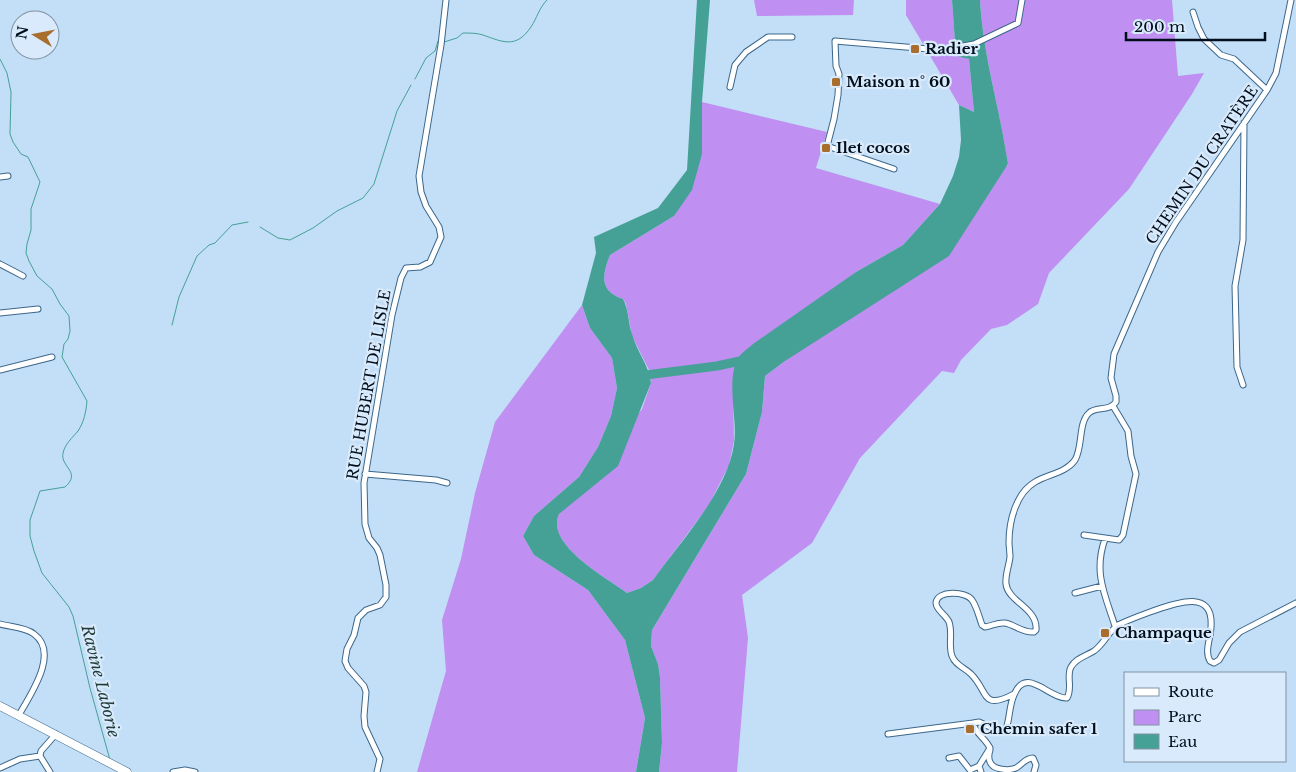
<svg xmlns="http://www.w3.org/2000/svg" width="1296" height="772" viewBox="0 0 1296 772" font-family="'Libre Baskerville',serif">
	<style>
		.green { fill: #bf8ff2 }
		.water { fill: #45a196 }
		.lines { fill: none; stroke-linecap: round; stroke-linejoin: round }
		.stream { stroke: #45a196; stroke-width: 1 }
		.river { stroke: #45a196; stroke-width: 9 }
		.street-casing { stroke: #3c678a; stroke-width: 7 }
		.secondary-casing { stroke: #3c678a; stroke-width: 9 }
		.street { stroke: #fff; stroke-width: 5 }
		.secondary { stroke: #fff; stroke-width: 8 }
		.poi-dot { fill: #a96e2e; stroke: #d8eafb; stroke-width: 2 }
		.labels { text-anchor: middle; stroke-width: 4.5; stroke-linejoin: round; paint-order: stroke }
		.poi-label { font-size: 15px; font-weight: bold; fill: #000d1a; stroke: #d8eafb; text-anchor: start }
		.street-label { font-size: 15px; fill: #000d1a; stroke: #d8eafb }
		.water-label { font-size: 16px; font-style: italic; fill: #1f3b38; stroke: #d8eafb }
	</style>
	<rect width="100%" height="100%" fill="#c3def7"/>
	<path class="green" d="M754 0H854L853 15 757 16Z
		M906 0H952L956 55 969 59 974 112 959 105 906 15Z
		M980 0H1172L1178 76 1204 73 1192 94 1129 189 1049 273 1038 304 1007 325 991 329 961 360 954 373 942 371 860 458 812 543 742 595 748 638 737 772H659L662 743 660 677 658 664 651 646 652 630 746 474 762 412 765 376 785 361 1008 165C1000 109 983 56 980 0Z
		M702 102 827 132 816 168 940 204 903 245 856 272 733 375 734 441 729 465 709 505 653 580 641 588 627 593C607 578 545 545 559 514L642 409 651 383 650 372 632 336 626 304 623 299C599 291 602 275 610 255L674 216 702 154Z
		M582 305 590 328 612 358 617 388 611 416 598 447 579 477 534 516 523 536 534 555 588 590 625 640 645 718 636 772H417L446 671 442 620 461 559 475 493 495 422Z"/>
	<path class="water" d="M697 0H710L702 102V154L692 190 674 216 610 255C602 275 599 291 623 299 629 310 628 323 632 334 637 352 649 365 651 383L618 466 559 514C545 545 607 578 627 593L641 588 653 580C681 541 727 492 734 444 738 419 725 378 739 357 742 352 749 348 753 344L856 272 903 245 940 204 953 176 959 157 961 140 959 105 974 112 969 59 956 56 952 0H980C983 56 1000 109 1008 164L949 256 785 361 765 376 762 412 746 474 652 630 651 646 658 664 660 677 662 743 659 772H636L645 718 625 640 588 590 534 555 523 536 534 516 579 477 598 447 611 416 617 388 612 358 590 328 582 305 596 253 594 237 658 208 687 170Z"/>
	<g class="lines">
		<path class="stream" d="M444 42 457 38 463 33C470 33 477 33 483 35 503 42 516 49 531 27 537 18 539 8 547 0
			M0 59 7 73 11 92 10 134 13 142 21 154 28 157 40 182 31 209V230L27 244 26 253 29 261 37 276 52 289 60 304 69 316 70 331 68 339 64 344 62 357 87 401C86 412 84 422 78 431 72 438 65 444 63 453 60 467 82 472 65 487L40 491 30 520V536L34 551 42 573 69 607 73 616 90 688 110 760
			M415 79 426 58 435 51 438 41 440 42
			M260 227 278 238 290 240 313 228 337 211 363 198 374 184 397 111 411 85
			M172 325 179 297 197 256 209 245 215 243 232 225 248 222"/>
		<path class="river" d="M638 376 717 366 749 359"/>
		<defs>
			<path id="street" d="M1193 12 1198 27 1204 39 1221 55 1234 59 1267 90
				M730 87 735 65 746 52 768 37H792
				M894 169 827 146 834 119 838 95 839 74 836 66 835 41 941 50 974 44 1018 23 1022 0
				M0 177 8 176
				M0 264 23 276
				M0 313 38 309
				M0 370 52 357
				M1243 385 1237 367 1235 286 1243 240 1244 123
				M365 474 436 480 447 483
				M1084 535 1119 540 1123 535 1136 474 1131 456 1128 431 1113 406
				M1105 539C1093 572 1105 595 1115 626
				M1075 593 1102 586
				M0 624C10 627 25 627 34 634 60 653 30 695 19 715
				M1014 694C981 711 989 692 971 674 965 668 955 665 952 656 948 645 953 633 949 622 946 615 936 610 936 603 937 590 966 591 972 600 977 607 979 617 982 625L985 627C992 626 998 622 1005 623 1015 625 1023 633 1034 632L1036 630C1038 608 1008 602 1006 584 1005 575 1009 566 1010 557 1010 552 1009 547 1009 542 1009 521 1016 493 1035 482 1048 474 1066 473 1075 460 1083 447 1078 423 1089 413 1096 406 1109 412 1116 402V396L1111 378 1114 354 1158 252 1176 222 1267 90 1276 73 1291 0
				M888 734 973 723
				M990 750C989 753 988 758 990 762 993 770 1009 771 1016 768 1023 764 1025 758 1033 758L1036 765 1034 772
				M949 758 959 756 970 770 979 766
				M0 768 20 759 40 756
				M50 772 40 756 41 751 56 734
				M173 772 185 770 195 772
				M377 772 380 759 365 727 364 716 366 692 364 686 348 668 345 661 347 649 354 635 358 618 366 610 380 605 386 597V585L380 555 377 548 369 538 365 524 364 483 392 315 401 278 406 268 420 267 430 262 441 237 439 227 426 206 421 192 419 176 441 45 446 0
				M981 772 979 766 990 748C986 739 974 732 973 723L979 722 999 731 1006 729C1010 718 1009 706 1014 695 1026 665 1049 699 1067 698 1073 688 1066 676 1071 667 1076 658 1086 656 1094 651 1104 644 1108 632 1118 625 1128 620 1139 616 1150 612 1171 605 1214 586 1211 627 1211 638 1204 651 1210 661L1214 663 1219 660 1229 643 1240 632 1296 603"/>
			<path id="secondary" d="M0 706 127 772"/>
		</defs>
		<use href="#street" class="street-casing"/>
		<use href="#secondary" class="secondary-casing"/>
		<use href="#street" class="street"/>
		<use href="#secondary" class="secondary"/>
	</g>
	<g class="poi-dot">
		<rect x="910" y="44" width="10" height="10" rx="2.5"/>
		<rect x="831" y="77" width="10" height="10" rx="2.5"/>
		<rect x="821" y="143" width="10" height="10" rx="2.5"/>
		<rect x="1100" y="628" width="10" height="10" rx="2.5"/>
		<rect x="965" y="724" width="10" height="10" rx="2.5"/>
	</g>
	<g class="labels">
		<g class="poi-label">
			<text x="925" y="54">Radier</text>
			<text x="846" y="87">Maison n° 60</text>
			<text x="836" y="153">Ilet cocos</text>
			<text x="1115" y="638">Champaque</text>
			<text x="980" y="734">Chemin safer 1</text>
		</g>
		<g class="street-label">
			<text transform="translate(1202 165) rotate(-56)" y="5">CHEMIN DU CRATÈRE</text>
			<text transform="translate(369 385) rotate(-80)" y="5">RUE HUBERT DE LISLE</text>
		</g>
		<g class="water-label">
			<text transform="translate(101 681) rotate(76)" y="6">Ravine Laborie</text>
		</g>
	</g>
	<rect x="1124" y="672" width="162" height="90" fill="#d8eafb" stroke="#8292a1"/>
	<rect x="1134" y="688" width="25" height="8" fill="#ffffff" stroke="#8292a1"/>
	<text x="1168" y="697" font-size="15" fill="#000d1a">Route</text>
	<rect x="1134" y="710" width="25" height="15" fill="#bf8ff2" stroke="#8292a1"/>
	<text x="1168" y="722" font-size="15" fill="#000d1a">Parc</text>
	<rect x="1134" y="734" width="25" height="15" fill="#45a196" stroke="#8292a1"/>
	<text x="1168" y="747" font-size="15" fill="#000d1a">Eau</text>
	<g transform="translate(35 35) rotate(280)"><circle r="24" fill="#d8eafb" stroke="#8292a1"/>
	<path d="M0-4L9 19L0 12L-9 19Z" fill="#a96e2e"/>
	<text y="-8" font-size="14" font-weight="bold" text-anchor="middle" fill="#000d1a">N</text>
	</g>
	<path d="M1126 32v8h139v-8" fill="none" stroke="#000d1a" stroke-width="2.5"/>
	<text x="1134" y="32" font-size="15" fill="#000d1a" stroke="#d8eafb" stroke-width="4" paint-order="stroke">200 m</text>
</svg>
